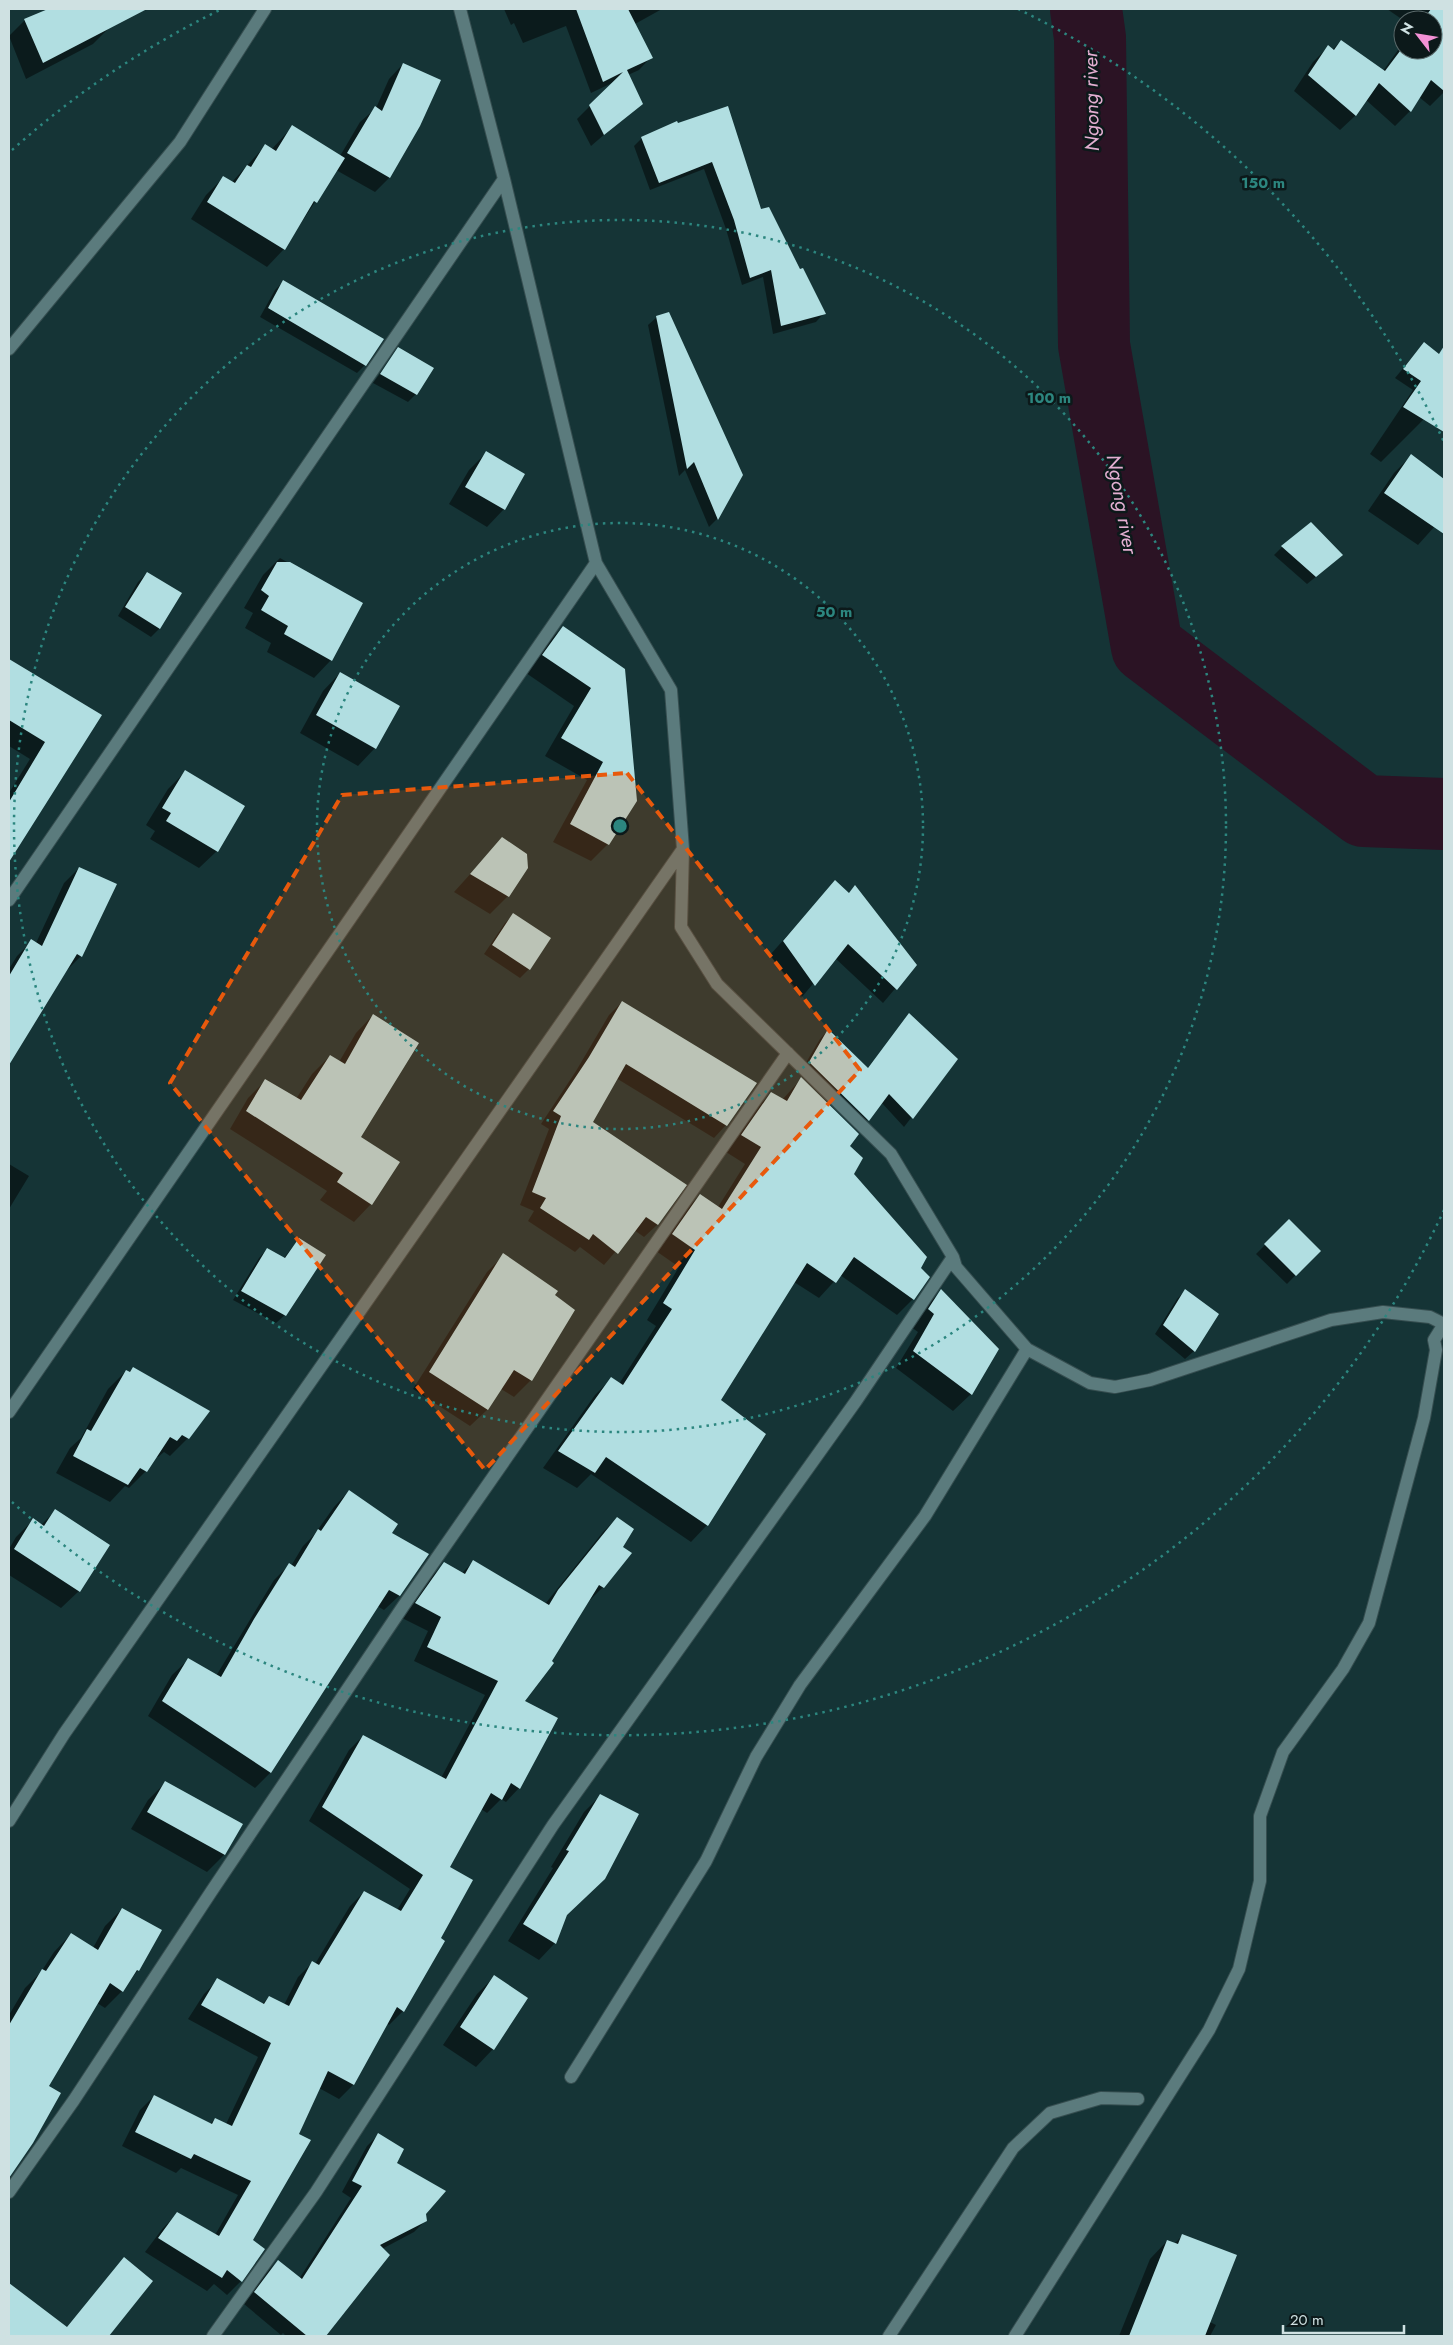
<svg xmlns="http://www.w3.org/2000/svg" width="1453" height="2345" viewBox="0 0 1453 2345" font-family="Jost,sans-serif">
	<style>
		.shadow { fill: #0007 }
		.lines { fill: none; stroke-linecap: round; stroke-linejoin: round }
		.river { stroke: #2b1324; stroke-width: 72 }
		.building { fill: #b1dee1 }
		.minor-casing { stroke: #364e50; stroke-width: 14 }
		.minor { stroke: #5b7b7d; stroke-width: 12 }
		.marked { fill: #e8590c; fill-opacity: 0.2; stroke: #e8590c; stroke-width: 4; stroke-dasharray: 10 6; stroke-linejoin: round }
		.ring { fill: none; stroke: #2c867f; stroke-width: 2.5; stroke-dasharray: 2.5 5 }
		.labels { text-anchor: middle; stroke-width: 5; stroke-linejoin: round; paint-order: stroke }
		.water-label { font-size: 20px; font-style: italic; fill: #e3aed1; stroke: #0c191a }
		.centre { fill: #2c867f; stroke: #0c191a; stroke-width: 2.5 }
		.ring-label { font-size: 15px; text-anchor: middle; font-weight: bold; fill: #2c867f; stroke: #0c191a; stroke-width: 5; stroke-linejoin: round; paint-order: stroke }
	</style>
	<rect width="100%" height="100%" fill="#153436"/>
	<path class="shadow" d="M51 9H101L110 27 93 44 26 79 9 36 25 20Z
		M504 9H662L635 24 651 57 639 70 628 75 641 103 591 146 577 119 614 82 591 93 566 26 523 43 514 23 511 25Z
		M1387 9H1444V92L1430 106 1419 97 1410 111 1395 126 1366 100 1355 116 1340 130 1294 91 1313 62 1328 47 1332 50 1341 41 1383 71 1403 43V50H1433V20H1403Z
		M403 64 419 126 389 178 375 192 336 170 284 249 267 267 191 219 206 195 223 178 232 182 265 146 271 150 293 126 340 156 360 122 376 108 389 79Z
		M676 123 761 212 824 313 816 322 773 334 763 277 742 285 726 229 704 169 650 190 634 146 642 138Z
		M283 282 365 365 357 373 260 317 275 290Z
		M657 317 742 475 717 519 709 527 685 470 679 476 648 325Z
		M1424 343 1444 359V399L1381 462 1370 454 1413 390 1395 378Z
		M398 349 416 394 408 402 373 383Z
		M486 453 504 509 487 527 449 504 469 470Z
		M1411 456 1444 481V516L1418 545 1368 511 1394 473Z
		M1282 547 1333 563 1307 584 1274 555Z
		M280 558 361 604 331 660 314 678 267 652 271 643 245 628 253 613 244 608 263 575Z
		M147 573 159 629 151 637 118 616 138 582Z
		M563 627 624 669 608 844 591 861 553 842 587 780 545 756 574 706 526 673 545 645Z
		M13 664 100 716 9 859V793L30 759 9 746V668Z
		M340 673 375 748 358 766 300 733 323 691Z
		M185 772 217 851 199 868 150 839 155 831 146 825 168 789Z
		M502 839 508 896 490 914 454 892Z
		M79 868 81 956 66 971 9 1060V969L17 956 32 941 36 943 64 883Z
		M835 882 915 965 883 1003 835 958 801 998 770 955Z
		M513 915 550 939 529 969 520 978 484 954 505 923Z
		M622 1002 726 1125 714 1138 616 1078 591 1123 685 1185 657 1225 644 1237 634 1230 604 1265 580 1247 575 1252 528 1221 534 1211 520 1205 549 1129 541 1124 576 1071 609 1015Z
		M373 1015 360 1138 398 1163 371 1204 354 1222 320 1200 327 1191 230 1129 248 1098 265 1081 296 1099 312 1074 330 1056 339 1062 356 1033Z
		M909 1015 957 1059 904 1127 881 1102 860 1129 801 1071 820 1039 828 1030 867 1069Z
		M801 1079 849 1146 852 1174 919 1268 913 1299 897 1315 840 1275 819 1298 794 1282 720 1400 764 1434 707 1525 691 1542 591 1474 577 1488 543 1468 595 1395 611 1379 619 1384 656 1326 647 1320 679 1267 656 1251 684 1212 700 1195 718 1207 745 1164 726 1152 755 1110 771 1093 782 1100Z
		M9 1164 29 1176 9 1209Z
		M1289 1221 1319 1251 1287 1284 1256 1254Z
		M299 1239 285 1315 276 1323 233 1300 259 1258 267 1249 283 1259Z
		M504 1255 553 1296 531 1380 514 1397 501 1389 487 1410 470 1426 413 1389 487 1272Z
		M941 1291 971 1394 953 1411 896 1368 918 1332 911 1327 924 1308Z
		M1185 1291 1194 1351 1185 1359 1155 1334 1177 1299Z
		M133 1368 188 1438 170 1456 164 1452 158 1457 156 1456 146 1471 129 1488 125 1486 110 1502 56 1473 70 1448 81 1438 108 1389 126 1371 128 1373Z
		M349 1491 390 1534 400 1595 384 1610 377 1606 270 1773 255 1788 148 1716 172 1675 188 1660 216 1676 274 1580 289 1565 291 1566 303 1546 314 1535 334 1507Z
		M55 1511 79 1591 61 1608 9 1575V1549L16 1537 33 1520 41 1525Z
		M617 1518 621 1547 603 1587 589 1601 523 1701 519 1788 506 1802 501 1799 487 1813 481 1809 448 1867 439 1939 403 2011 389 2025 386 2023 353 2085 339 2099 319 2088 252 2240 241 2281 227 2295 214 2284 207 2291 145 2252 163 2228 177 2214 215 2235 238 2195 181 2168 176 2173 122 2146 140 2110 154 2096 210 2124 215 2119 226 2124 258 2057 188 2019 204 1994 218 1980 262 2004 269 1997 284 2005 298 1977 312 1963 315 1964 350 1906 364 1892 397 1910 410 1889 309 1821 349 1750 363 1736 441 1778 485 1695 414 1661 428 1631 402 1618 430 1578 444 1564 462 1573 474 1561 545 1604 603 1532Z
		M165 1783 241 1825 224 1855 207 1872 131 1829 148 1800Z
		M600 1796 555 1943 539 1960 508 1941 553 1868 551 1867 584 1812Z
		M122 1909 138 1970 122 1991 105 2008 97 2003 47 2086 37 2134 9 2178V2051L17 2036 9 2031V2015L25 1988 41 1972 54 1952 71 1934 93 1948 105 1926Z
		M494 1977 493 2049 476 2067 443 2045 477 1994Z
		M378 2135 425 2214 426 2220 414 2232 382 2249 388 2255 324 2336H286L283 2333 281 2335 244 2304 266 2273 278 2261 299 2279 351 2198 342 2192 367 2146Z
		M1182 2236 1210 2322 1216 2325 1210 2336H1119L1150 2259 1167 2241 1174 2244Z
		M124 2259 152 2282 108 2336H9V2284L66 2328Z"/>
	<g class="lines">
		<path class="river" d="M1086 9 1090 38 1094 345 1147 647 1364 811 1444 814"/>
	</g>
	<path class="building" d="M48 9H147L43 63 24 19Z
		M576 9H628L653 58 627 70 643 104 604 135 589 105 623 72 603 82Z
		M1431 9H1444V91L1431 80 1411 112 1379 83 1356 116 1308 75 1328 45 1334 50 1341 40 1385 71 1403 47V50H1433V20H1423Z
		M403 63 441 80 420 126 390 178 347 153 375 106 382 111Z
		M728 106 762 212 761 209 769 207 800 269 803 268 826 314 781 326 771 270 750 278 734 220 712 162 659 183 641 137 677 121 678 123Z
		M292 125 345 158 317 203 314 201 285 250 207 202 223 176 235 183 247 165 251 167 265 144 276 151Z
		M283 280 384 339 366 366 268 308Z
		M669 312 743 475 718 520 694 462 687 469 656 316Z
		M1424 342 1439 354 1444 346V432L1403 407 1421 381 1403 369Z
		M398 347 434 368 417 395 380 374Z
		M486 451 525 474 505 510 465 487Z
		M1411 454 1444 479V534L1384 493Z
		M1311 522 1343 555 1316 577 1281 546Z
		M277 562H290L363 603 332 661 284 634 288 626 261 610 269 596 261 590Z
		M147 572 182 593 160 629 125 607Z
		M563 626 625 669 637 801 609 845 570 824 603 762 561 738 591 688 542 655Z
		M9 659 102 715 9 862V802L45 742 9 720Z
		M340 672 400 706 376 749 316 715Z
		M185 770 245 806 218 852 166 821 171 813 162 808Z
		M502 837 527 854 528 868 509 897 470 874Z
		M79 867 117 884 82 957 77 954 9 1065V976L31 939 42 946Z
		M835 880 849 893 855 885 917 965 897 990 848 944 815 986 783 941Z
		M513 913 551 938 530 970 492 945Z
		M622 1001 757 1083 727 1126 626 1064 593 1122 687 1185 658 1225 646 1217 618 1254 593 1234 589 1240 540 1208 546 1198 532 1192 561 1116 553 1111 589 1057Z
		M909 1013 958 1059 913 1119 889 1094 869 1121 809 1062 828 1029 868 1068Z
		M373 1014 419 1043 361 1137 400 1162 372 1205 337 1182 343 1173 246 1111 265 1079 301 1100 330 1055 345 1064Z
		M801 1077 859 1134 850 1146 863 1158 854 1174 927 1257 921 1268 930 1277 914 1300 854 1257 836 1283 807 1263 721 1400 766 1434 708 1526 606 1457 595 1473 558 1451 611 1377 623 1385 672 1309 663 1303 695 1250 672 1234 700 1194 722 1209 761 1147 741 1135 771 1092 787 1101Z
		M1289 1219 1321 1251 1296 1276 1264 1244Z
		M299 1238 326 1255 286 1316 241 1291 267 1248 285 1258Z
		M503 1253 558 1291 555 1295 575 1310 532 1381 514 1370 488 1410 429 1372Z
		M941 1289 999 1349 972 1395 913 1351 934 1314 928 1309Z
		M1185 1289 1219 1314 1195 1352 1163 1325Z
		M133 1367 210 1411 189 1439 182 1435 177 1441 170 1437 147 1472 140 1468 128 1485 73 1456 87 1429 91 1431 126 1370 130 1372Z
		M349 1490 398 1524 392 1533 429 1554 400 1596 389 1590 271 1773 162 1701 188 1658 221 1677 254 1619 289 1563 295 1567 318 1529 321 1531Z
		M55 1509 110 1545 80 1592 14 1549 33 1518 44 1526Z
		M617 1517 634 1529 623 1547 632 1553 604 1588 599 1585 552 1661 554 1663 525 1701 558 1718 520 1789 511 1783 502 1800 491 1793 450 1867 473 1880 441 1938 445 1941 404 2012 397 2007 354 2085 328 2071 299 2134 311 2140 253 2240 265 2249 242 2282 227 2270 222 2278 158 2238 177 2212 219 2236 251 2181 194 2154 191 2159 135 2132 154 2095 212 2124 215 2118 232 2126 271 2043 201 2005 217 1978 264 2004 269 1996 289 2006 312 1961 319 1965 364 1891 401 1911 423 1875 322 1807 363 1735 446 1779 498 1681 427 1647 441 1617 415 1603 444 1562 465 1574 473 1560 549 1605 558 1590Z
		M165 1781 243 1824 225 1855 147 1812Z
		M600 1794 639 1814 605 1879 567 1915 556 1944 523 1924 569 1851 566 1850Z
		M122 1908 162 1930 139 1971 137 1970 123 1992 110 1983 49 2086 61 2093 33 2143 9 2178V2025L42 1969 46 1971 71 1933 98 1950Z
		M494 1975 528 1998 494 2050 460 2027Z
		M378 2133 404 2149 397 2163 446 2191 426 2214 427 2221 380 2245 390 2255 326 2336H307L254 2292 278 2260 302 2279 362 2186 352 2181Z
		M1182 2234 1237 2255 1205 2336H1129L1167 2240 1178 2244Z
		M124 2257 153 2281 109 2336H9V2283L67 2327Z"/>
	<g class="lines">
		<defs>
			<path id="minor" d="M460 9 504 179 596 563 671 690 683 849 681 927 717 984 891 1154 953 1257 956 1267 1027 1349 1090 1383 1115 1387 1150 1380 1331 1320 1383 1312 1430 1317 1444 1324
				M9 349 180 142 265 9
				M9 900 504 179
				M9 1412 596 563
				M9 1821 64 1734 683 849
				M571 2077 706 1861 756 1757 800 1685 925 1516 1027 1349
				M9 2192 74 2100 211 1892 404 1605 788 1053
				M213 2336 316 2192 553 1825 856 1401 953 1257
				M889 2336 1013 2148 1050 2113 1101 2098 1138 2099
				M1015 2336 1209 2030 1239 1969 1260 1881V1816L1283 1752 1343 1669 1369 1623 1424 1418 1436 1350 1434 1340 1444 1324"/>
		</defs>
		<use href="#minor" class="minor-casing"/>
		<use href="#minor" class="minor"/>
	</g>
	<path class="marked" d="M627 773 860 1070 485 1470 170 1083 342 795Z"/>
	<g class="ring">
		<circle cx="620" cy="826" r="303"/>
		<circle cx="620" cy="826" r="606"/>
		<path d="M1444 1210A909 909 0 0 1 12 1502M12 150A909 909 0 0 1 222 9M1018 9A909 909 0 0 1 1444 442"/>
	</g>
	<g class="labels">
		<g class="water-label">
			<text transform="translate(1091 101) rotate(-91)" y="7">Ngong river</text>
			<text transform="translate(1122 504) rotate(80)" y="7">Ngong river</text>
		</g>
	</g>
	<circle cx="620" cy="826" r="8" class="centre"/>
	<g class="ring-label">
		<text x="1263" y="188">150 m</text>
		<text x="1049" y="403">100 m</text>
		<text x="834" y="617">50 m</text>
	</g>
	<rect width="1453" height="2345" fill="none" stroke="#cfe1e2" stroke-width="20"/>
	<g transform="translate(1418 35) rotate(301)"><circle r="24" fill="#0c191a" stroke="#5a696a"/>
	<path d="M0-4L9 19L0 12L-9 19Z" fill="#f391d5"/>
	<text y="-8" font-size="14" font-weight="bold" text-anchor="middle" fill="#cfe1e2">N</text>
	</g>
	<path d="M1283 2325v8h121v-8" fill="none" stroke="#cfe1e2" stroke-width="2.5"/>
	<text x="1290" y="2325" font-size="15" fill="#cfe1e2" stroke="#0c191a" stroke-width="4" paint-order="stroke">20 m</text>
</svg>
